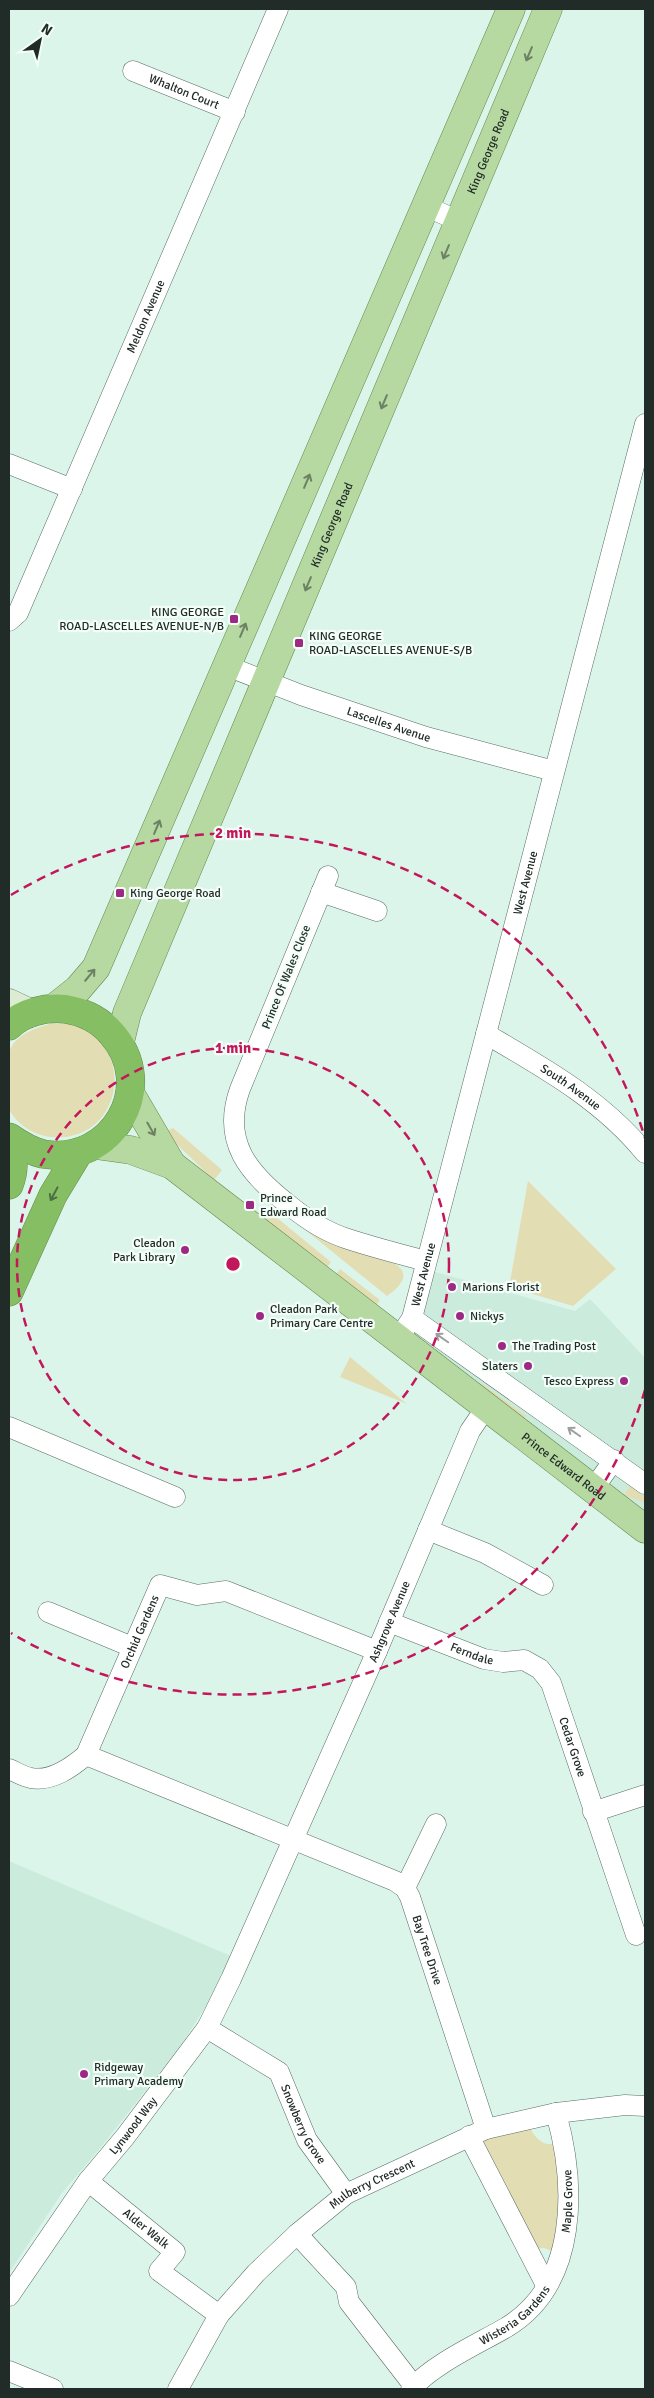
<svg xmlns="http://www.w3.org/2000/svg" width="654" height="2398" viewBox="0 0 654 2398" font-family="Signika,sans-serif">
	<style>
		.built { fill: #cbebdd }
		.green { fill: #e3ddb4 }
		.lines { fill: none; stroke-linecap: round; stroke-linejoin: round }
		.street-casing { stroke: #576d64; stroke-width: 21 }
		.secondary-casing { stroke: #576d64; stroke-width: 29 }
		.primary-casing { stroke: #638b4e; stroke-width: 29 }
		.highway-casing { stroke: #638b4e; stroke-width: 29 }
		.street { stroke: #fff; stroke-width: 20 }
		.secondary { stroke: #dbecd0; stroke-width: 28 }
		.primary { stroke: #b6d8a1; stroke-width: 28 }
		.highway { stroke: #86be63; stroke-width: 28 }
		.oneway { stroke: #6c8264 }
		.oneway2 { stroke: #4e6d42 }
		.oneway3 { stroke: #9ba09e }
		.ring { fill: none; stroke: #c2185b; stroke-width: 2.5; stroke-dasharray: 9 6 }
		.poi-dot { fill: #9d2984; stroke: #f4fef9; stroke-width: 2 }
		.labels { text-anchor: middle; stroke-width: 4.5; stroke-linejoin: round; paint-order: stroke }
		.street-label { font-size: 12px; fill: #212b27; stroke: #f4fef9 }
		.poi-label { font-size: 12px; fill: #212b27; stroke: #f4fef9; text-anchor: start }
		.centre { fill: #c2185b; stroke: #f4fef9; stroke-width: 2.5 }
		.ring-label { font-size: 15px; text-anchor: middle; font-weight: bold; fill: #c2185b; stroke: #f4fef9; stroke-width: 4.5; stroke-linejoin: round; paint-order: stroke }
	</style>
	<rect width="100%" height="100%" fill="#dcf5ea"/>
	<path class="built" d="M432 1271 575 1311 590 1299 645 1358V1513L412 1339Z
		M9 1861 231 1956 211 1998 180 2047 101 2147 62 2193 9 2273Z"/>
	<path class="green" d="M53 1023C59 1024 66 1023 72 1025 110 1034 125 1077 107 1109 88 1146 31 1147 10 1111 6 1104 9 1092 9 1084 9 1075 7 1064 9 1054 12 1035 38 1027 53 1023Z
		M173 1128 222 1170 214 1180 164 1132Z
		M528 1181 616 1269 573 1306 509 1287Z
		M271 1213 331 1262 326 1269 264 1222Z
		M303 1228C314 1234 326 1241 338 1246 361 1254 436 1261 387 1296Z
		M340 1269 380 1300 375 1307 335 1276Z
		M350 1357 407 1404 340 1377Z
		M481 1383 526 1416 523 1421 478 1387Z
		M630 1486 645 1497V1503L624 1495Z
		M530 2128C536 2139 543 2146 556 2144L561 2171 555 2252 544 2248 533 2249 479 2139Z"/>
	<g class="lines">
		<defs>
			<g id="street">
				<path id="s1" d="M133 71 235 112"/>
				<path d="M425 206 459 221"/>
				<path d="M9 464 72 489"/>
				<path id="s2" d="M9 621 18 613 278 9"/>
				<path id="s3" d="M227 666 301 695 426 737 554 771"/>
				<path d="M328 876 240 1089C221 1142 249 1174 289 1205 306 1219 324 1231 345 1238 372 1247 399 1254 426 1261"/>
				<path d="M321 892 377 911"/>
				<path id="s4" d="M486 1034C544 1068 602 1100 645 1153"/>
				<path d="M412 1318 645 1484"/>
				<path id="s5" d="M398 1339 412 1318 645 424"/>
				<path d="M9 1427 175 1497"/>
				<path d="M593 1489 614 1460"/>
				<path d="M428 1530 485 1553 543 1585"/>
				<path d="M48 1612 132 1647"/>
				<path id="s6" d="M389 1622 484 1659 503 1662 524 1660 540 1669 551 1683 636 1935"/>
				<path id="s7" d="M86 1755 395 1881 405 1888 410 1897 486 2129"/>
				<path id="s8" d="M9 1769C16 1772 24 1777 31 1778 52 1782 72 1767 86 1755L160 1585 197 1595 226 1591 377 1651"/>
				<path d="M593 1812 645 1795"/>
				<path d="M405 1888 436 1824"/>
				<path id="s9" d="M207 2028 279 2072 307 2140 346 2194"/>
				<path d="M469 2136 546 2285"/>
				<path id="s10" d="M88 2181 175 2252 159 2271 219 2315"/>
				<path d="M297 2234 346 2287 349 2302 414 2386"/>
				<path id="s11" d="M9 2296 88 2181 125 2137 207 2028 231 1979 377 1651 470 1431 487 1406"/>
				<path d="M9 2371 53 2389"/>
				<path id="s12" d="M178 2389 219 2315 256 2273 297 2234 346 2194 486 2129 556 2113 625 2105 645 2106"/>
				<path id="s13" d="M411 2389C435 2363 476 2345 507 2327 579 2283 576 2184 556 2113"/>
			</g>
			<path id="secondary" d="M9 1003 30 1013"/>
			<g id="primary">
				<path d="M54 1008 78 989 96 968 511 9"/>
				<path id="s14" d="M120 1042 127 1013 548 9"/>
				<path d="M130 1093 172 1165"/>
				<path id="s15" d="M95 1145 131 1150 172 1165 645 1529"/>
			</g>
			<path id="highway" d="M9 1026C23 1012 46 1007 65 1009 84 1012 99 1019 111 1033 159 1086 112 1166 43 1154 30 1151 19 1144 9 1137
				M9 1143C14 1158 15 1170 9 1185
				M9 1292 53 1195 79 1152"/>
		</defs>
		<use href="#street" class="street-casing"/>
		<use href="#secondary" class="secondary-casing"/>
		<use href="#primary" class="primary-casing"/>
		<use href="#highway" class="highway-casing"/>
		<use href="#street" class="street"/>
		<use href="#secondary" class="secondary"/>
		<use href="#primary" class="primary"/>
		<use href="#highway" class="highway"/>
	</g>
	<defs><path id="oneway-shaft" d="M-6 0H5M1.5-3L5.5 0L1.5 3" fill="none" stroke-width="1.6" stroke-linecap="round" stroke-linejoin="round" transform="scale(1.25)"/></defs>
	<g class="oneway">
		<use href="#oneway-shaft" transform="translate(529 54) rotate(113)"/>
		<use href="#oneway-shaft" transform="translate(446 252) rotate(113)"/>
		<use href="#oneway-shaft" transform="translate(384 402) rotate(113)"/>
		<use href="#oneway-shaft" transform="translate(307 481) rotate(-67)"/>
		<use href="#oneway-shaft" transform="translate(308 584) rotate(113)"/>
		<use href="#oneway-shaft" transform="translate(243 630) rotate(-67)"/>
		<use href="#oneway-shaft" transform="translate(157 827) rotate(-67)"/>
		<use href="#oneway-shaft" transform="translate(90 975) rotate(-50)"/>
		<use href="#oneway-shaft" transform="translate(151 1129) rotate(60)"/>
	</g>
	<use class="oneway2" href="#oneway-shaft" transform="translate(54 1194) rotate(118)"/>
	<g class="oneway3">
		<use href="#oneway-shaft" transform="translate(442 1338) rotate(-145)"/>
		<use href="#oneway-shaft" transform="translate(574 1432) rotate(-145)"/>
	</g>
	<g class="ring">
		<circle cx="233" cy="1264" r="216"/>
		<path d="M645 1390A431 431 0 0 1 11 1633M11 895A431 431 0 0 1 645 1138"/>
	</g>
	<g class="poi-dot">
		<rect x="229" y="614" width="10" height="10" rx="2.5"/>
		<rect x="294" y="638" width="10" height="10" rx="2.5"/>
		<rect x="115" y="888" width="10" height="10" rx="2.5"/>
		<rect x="245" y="1200" width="10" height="10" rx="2.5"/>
		<circle cx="185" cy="1250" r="5"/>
		<circle cx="452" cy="1287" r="5"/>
		<circle cx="260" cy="1316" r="5"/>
		<circle cx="460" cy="1316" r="5"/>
		<circle cx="502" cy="1346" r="5"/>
		<circle cx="528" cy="1366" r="5"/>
		<circle cx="624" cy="1381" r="5"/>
		<circle cx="84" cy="2074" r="5"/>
	</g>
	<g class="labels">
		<g class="street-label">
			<text dy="4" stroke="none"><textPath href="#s1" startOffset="55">Whalton Court</textPath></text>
			<text dy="4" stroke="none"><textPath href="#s14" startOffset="964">King George Road</textPath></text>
			<text dy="4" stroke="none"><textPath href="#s2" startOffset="335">Meldon Avenue</textPath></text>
			<text dy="4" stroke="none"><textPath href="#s14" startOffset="559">King George Road</textPath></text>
			<text dy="4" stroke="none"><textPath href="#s3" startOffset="172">Lascelles Avenue</textPath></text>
			<text dy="4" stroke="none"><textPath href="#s5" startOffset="475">West Avenue</textPath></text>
			<text transform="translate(286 977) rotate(-68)" y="4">Prince Of Wales Close</text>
			<text dy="4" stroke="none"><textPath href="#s4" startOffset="100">South Avenue</textPath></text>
			<text dy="4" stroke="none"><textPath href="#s5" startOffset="70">West Avenue</textPath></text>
			<text dy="4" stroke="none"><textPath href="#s15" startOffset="574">Prince Edward Road</textPath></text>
			<text dy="4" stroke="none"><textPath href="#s11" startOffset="779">Ashgrove Avenue</textPath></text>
			<text dy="4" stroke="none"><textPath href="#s8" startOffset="220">Orchid Gardens</textPath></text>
			<text dy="4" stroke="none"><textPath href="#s6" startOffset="89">Ferndale</textPath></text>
			<text dy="4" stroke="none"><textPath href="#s6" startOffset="246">Cedar Grove</textPath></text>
			<text dy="4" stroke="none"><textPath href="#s7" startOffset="412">Bay Tree Drive</textPath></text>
			<text dy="4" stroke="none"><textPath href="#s9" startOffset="142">Snowberry Grove</textPath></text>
			<text dy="4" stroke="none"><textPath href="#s11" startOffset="211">Lynwood Way</textPath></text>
			<text dy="4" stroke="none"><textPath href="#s12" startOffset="288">Mulberry Crescent</textPath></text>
			<text dy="4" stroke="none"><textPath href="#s13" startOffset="261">Maple Grove</textPath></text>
			<text dy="4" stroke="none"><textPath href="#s10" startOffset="75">Alder Walk</textPath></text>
			<text dy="4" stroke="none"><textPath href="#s13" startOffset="128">Wisteria Gardens</textPath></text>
		</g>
		<g class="poi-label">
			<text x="224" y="616" text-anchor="end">KING GEORGE<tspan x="224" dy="14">ROAD-LASCELLES AVENUE-N/B</tspan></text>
			<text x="309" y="640">KING GEORGE<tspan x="309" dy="14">ROAD-LASCELLES AVENUE-S/B</tspan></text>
			<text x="130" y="897">King George Road</text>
			<text x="260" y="1202">Prince<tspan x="260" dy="14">Edward Road</tspan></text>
			<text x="175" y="1247" text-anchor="end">Cleadon<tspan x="175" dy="14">Park Library</tspan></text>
			<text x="462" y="1291">Marions Florist</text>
			<text x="270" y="1313">Cleadon Park<tspan x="270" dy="14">Primary Care Centre</tspan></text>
			<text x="470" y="1320">Nickys</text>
			<text x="512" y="1350">The Trading Post</text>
			<text x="518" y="1370" text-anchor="end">Slaters</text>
			<text x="614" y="1385" text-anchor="end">Tesco Express</text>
			<text x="94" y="2071">Ridgeway<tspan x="94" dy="14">Primary Academy</tspan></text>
		</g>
	</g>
	<circle cx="233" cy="1264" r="8" class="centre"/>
	<g class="ring-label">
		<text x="233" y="838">2 min</text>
		<text x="233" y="1053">1 min</text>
	</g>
	<rect width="654" height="2398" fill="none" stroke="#212b27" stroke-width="20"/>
	<g transform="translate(40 40) rotate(33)" stroke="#f4fef9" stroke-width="4" paint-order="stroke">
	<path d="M0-4L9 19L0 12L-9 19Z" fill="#212b27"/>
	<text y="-8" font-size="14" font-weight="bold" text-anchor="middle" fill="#212b27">N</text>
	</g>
</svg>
